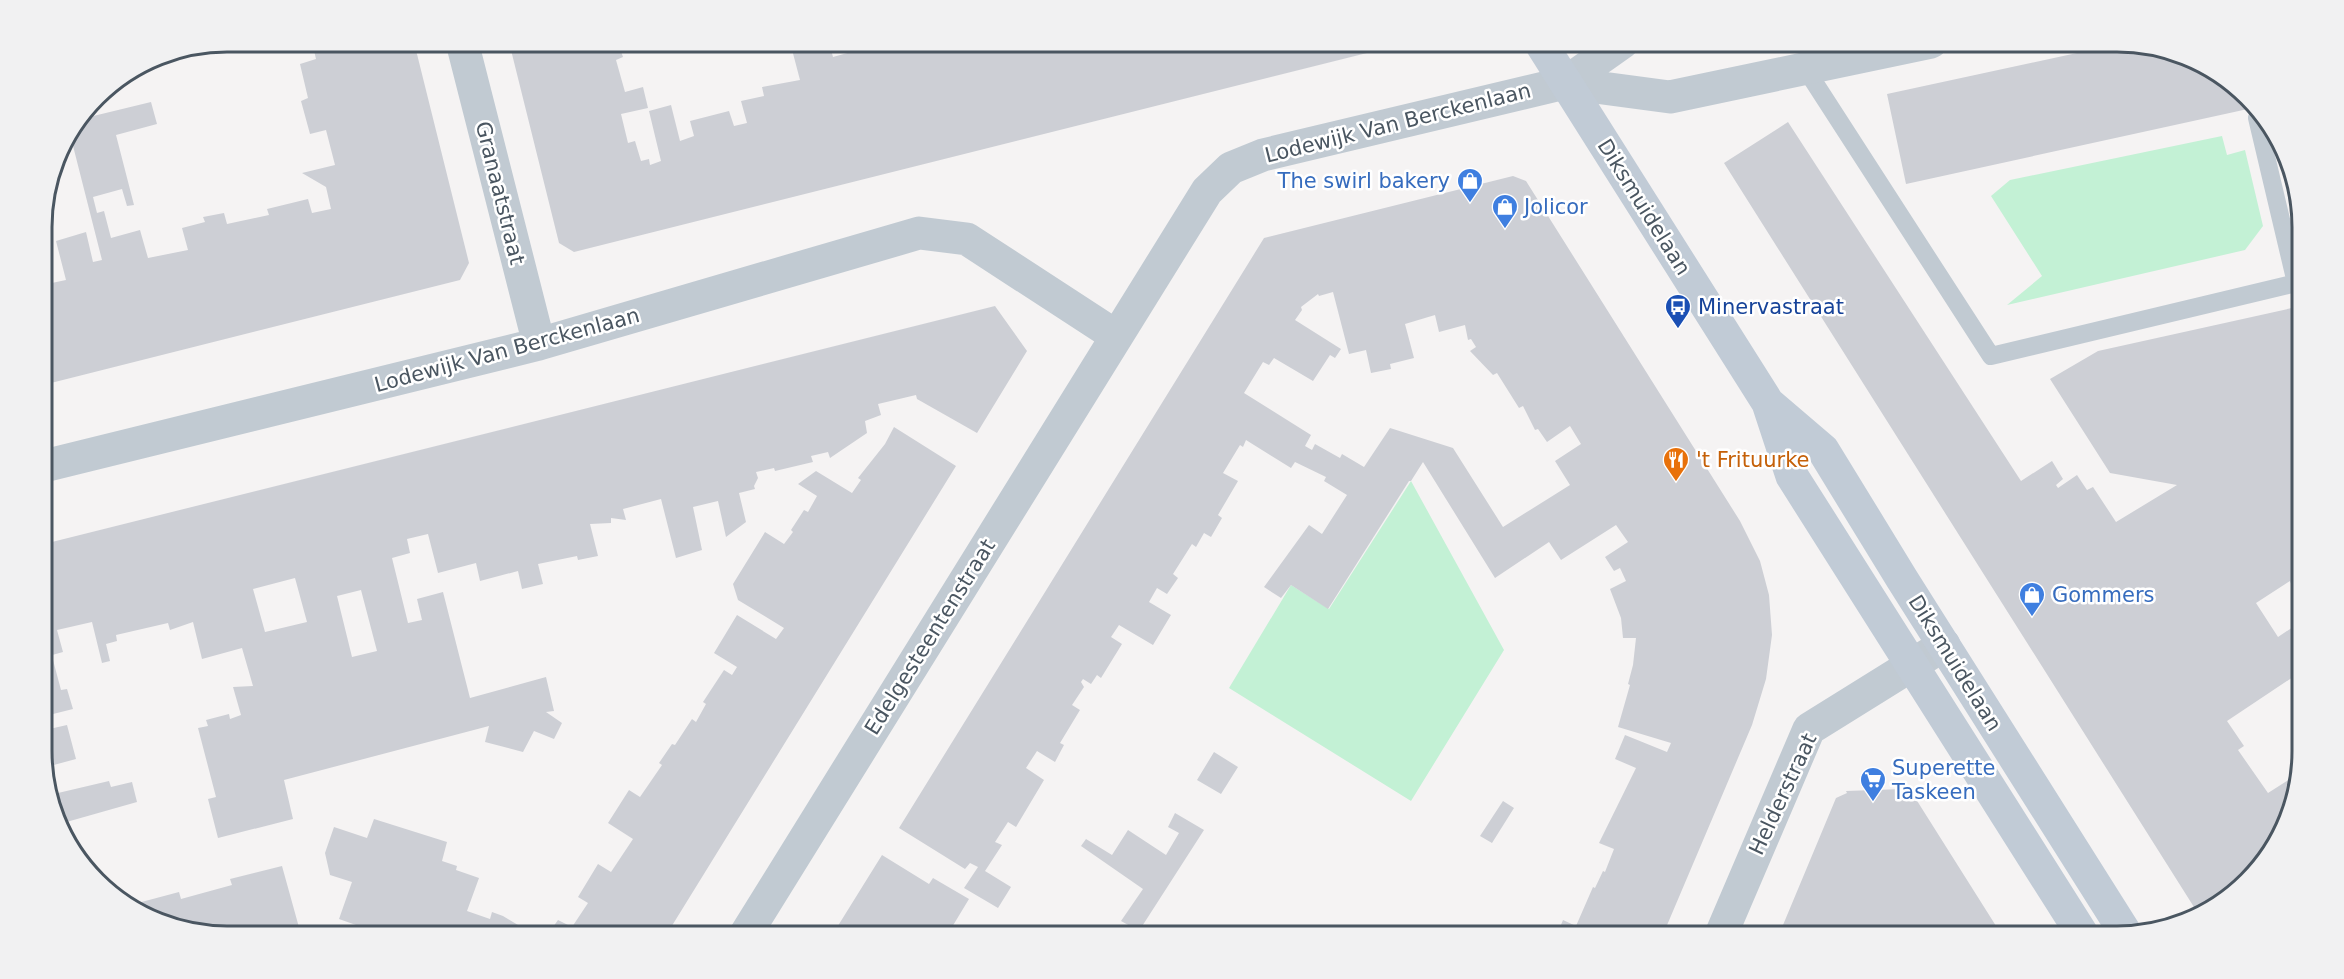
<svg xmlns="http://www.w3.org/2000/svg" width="2344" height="979" viewBox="0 0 2344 979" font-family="'DejaVu Sans',sans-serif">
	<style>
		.green { fill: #c3f1d5 }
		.building { fill: #cdcfd5; fill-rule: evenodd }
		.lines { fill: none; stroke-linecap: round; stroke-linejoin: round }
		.lane { stroke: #c1cad2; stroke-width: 18 }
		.street { stroke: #c1cad2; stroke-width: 33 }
		.secondary { stroke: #c1cbd6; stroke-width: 33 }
		.labels { text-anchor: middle; stroke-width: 5; stroke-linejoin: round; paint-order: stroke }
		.street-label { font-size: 21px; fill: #4a5661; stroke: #fff }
		.shop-label { font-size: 21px; fill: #366cbe; stroke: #fff; text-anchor: start }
		.transit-label { font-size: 21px; fill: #164399; stroke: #fff; text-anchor: start }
		.food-label { font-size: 21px; fill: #c56008; stroke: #fff; text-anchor: start }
		.rim { fill: none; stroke: #4a5661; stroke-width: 3 }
	</style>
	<rect width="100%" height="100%" fill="#f5f3f3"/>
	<path class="green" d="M2222 136 2227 155 2245 150 2263 226 2245 250 2007 305 2042 276 1991 196 2010 180Z
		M1411 481 1504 650 1411 801 1229 688 1291 585 1329 609Z"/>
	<path class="building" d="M312 42H414L469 263 460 280 43 385V280L46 279 47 284 66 280 56 241 86 232 93 262 102 260 70 134 81 119 151 102 157 124 116 135 134 205 127 206 122 189 93 197 97 213 104 211 111 238 140 230 148 258 188 250 182 228 205 222 203 217 224 213 227 224 269 215 267 209 308 199 312 213 331 209 326 187 302 173 335 165 326 130 310 134 301 101 308 98 300 64 316 59Z
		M509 42H618L623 57 616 60 625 92 643 87 648 108 621 114 628 143 635 141 641 161 649 159 650 165 661 161 649 111 671 105 680 141 694 136 690 121 729 111 734 126 747 123 741 101 764 96 762 87 800 80 790 42H829L833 57 858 50 857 42H872L873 44 881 42 1407 43 574 252 559 243Z
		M2123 43 2177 52 2257 107 1906 184 1887 94Z
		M1788 122 2021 481 2052 461 2063 479 2056 485 2058 488 2077 475 2087 490 2093 487 2116 522 2177 485 2110 473 2050 379 2098 351 2301 306 2302 600H2297L2290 581 2256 603 2278 637 2302 621V671L2227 721 2244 746 2238 750 2268 793 2290 779 2296 788 2292 812 2264 864 2229 899 2199 915 1724 163Z
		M1513 176 1526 181 1740 521 1760 561 1769 595 1772 635 1766 679 1752 725 1662 937H1556L1563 920 1576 926 1593 887 1595 888 1603 871 1605 872 1614 849 1599 843 1636 768 1615 759 1625 735 1667 752 1671 743 1618 727 1630 685 1628 684 1633 665 1636 638H1623L1621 618 1610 589 1626 581 1620 568 1614 571 1605 557 1628 542 1616 525 1561 560 1549 542 1495 578 1423 462 1411 481H1409L1328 609 1291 585 1281 598 1264 587 1309 525 1322 534 1347 495 1324 481 1326 477 1295 462 1291 468 1246 440 1243 447 1240 445 1223 473 1238 481 1218 515 1222 518 1211 537 1204 533 1196 547 1192 544 1173 574 1178 578 1167 594 1157 588 1149 602 1171 615 1153 645 1119 625 1111 637 1122 644 1101 678 1097 675 1091 684 1083 679 1081 682 1084 687 1072 705 1080 710 1060 743 1064 745 1055 762 1037 751 1026 768 1044 780 1016 827 1008 822 995 842 1002 845 985 871 1011 887 998 908 964 888 978 867 970 863 965 869 899 828 1264 238ZM1333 292 1349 354 1366 350 1371 373 1391 369 1390 364 1414 358 1405 324 1435 315 1439 332 1465 325 1468 340 1471 339 1476 347 1470 351 1493 375 1497 373 1519 408 1523 406 1535 430 1538 429 1547 442 1570 426 1581 444 1555 461 1570 485 1503 527 1453 448 1390 428 1364 467 1342 454 1340 458 1315 444 1312 450 1305 446 1311 435 1244 393 1263 362 1269 365 1274 358 1313 381 1330 355 1335 358 1341 349 1295 320 1302 310 1301 307 1318 294 1319 296Z
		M995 306 1027 351 977 433 917 399 916 395 878 404 881 415 865 421 867 433 830 458 828 452 811 456 813 462 775 471 774 468 756 472 758 478 754 486 755 489 739 493 746 522 726 537 718 501 693 507 702 550 676 558 661 499 623 509 626 520 611 518V523L590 524 598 556 578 560 577 556 538 564 543 584 522 589 518 571 480 581 476 563 438 573 428 534 407 539 410 553 392 558 408 623 422 620 417 599 443 592 470 698 546 677 554 711 546 712 562 723 554 739 534 731 523 752 485 742 489 726 284 780 293 819 218 838 208 799 216 797 198 728 208 726 206 720 229 714 230 719 241 715 233 687 253 686 242 648 202 659 193 622 170 630 168 623 116 635 117 641 106 644 110 661 102 663 92 622 57 630 63 652 45 657 44 544ZM295 578 307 622 265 632 253 589ZM361 590 377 651 352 657 337 596Z
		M894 427 956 466 665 937H568L553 927 558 920 572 927 588 903 578 897 598 864 611 872 633 839 608 823 629 790 640 797 662 765 659 763 672 744 675 745 692 719 696 722 706 704 703 702 724 670 732 675 737 667 714 653 737 615 776 639 784 628 738 600 733 584 765 532 784 544 793 532 791 530 804 510 808 512 817 496 798 484 816 471 852 493 861 480 858 478 885 444Z
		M53 660 61 690 67 689 73 709 45 716V662Z
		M67 725 76 759 50 766 58 793 109 781 111 787 132 782 137 802 63 823 45 788V730Z
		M1214 752 1238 767 1221 794 1197 780Z
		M1903 789 1914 796 2003 937H1866L1847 929 1843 937H1778L1836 798 1847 793 1846 791Z
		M1503 801 1514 808 1492 843 1480 836Z
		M1175 813 1204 830 1139 931 1121 921 1143 889 1081 846 1086 839 1112 855 1128 830 1166 855 1179 833 1168 827Z
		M374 819 447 842 442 861 457 866 456 870 479 878 467 911 490 919 492 912 503 916 538 937H390L339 919 352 882 330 875 325 853 334 827 367 838Z
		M882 855 929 884 933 878 969 899 946 937H831Z
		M282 866 300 931 278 937H227L167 927 134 904 179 892 181 899 232 885 230 879Z"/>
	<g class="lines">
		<path class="lane" d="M1805 68 1991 356 2296 283 2257 118"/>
		<path class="street" d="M462 42 539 344
			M1565 83 1623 42
			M44 466 539 344 919 233 967 239 1116 336
			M744 937 1207 191 1231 168 1263 155 1565 83 1670 97 1931 42
			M1720 937 1809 729 1944 645"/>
		<path class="secondary" d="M1540 42 1768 403 1792 476 2084 937
			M1768 403 1823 450 1902 579 2128 937"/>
	</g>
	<defs>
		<symbol id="shop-pin" viewBox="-11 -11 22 30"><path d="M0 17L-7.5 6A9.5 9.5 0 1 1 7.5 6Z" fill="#3f7fe0" stroke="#fff"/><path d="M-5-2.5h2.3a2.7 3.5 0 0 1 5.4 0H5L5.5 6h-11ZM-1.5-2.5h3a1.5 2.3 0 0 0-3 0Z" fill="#fff"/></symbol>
		<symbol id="bus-pin" viewBox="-11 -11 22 30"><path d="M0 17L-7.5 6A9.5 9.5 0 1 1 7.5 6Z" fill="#1a4fb4" stroke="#fff"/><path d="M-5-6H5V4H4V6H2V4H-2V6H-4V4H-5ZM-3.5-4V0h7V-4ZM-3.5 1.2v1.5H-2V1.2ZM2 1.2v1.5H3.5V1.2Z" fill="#fff"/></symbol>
		<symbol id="restaurant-pin" viewBox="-11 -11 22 30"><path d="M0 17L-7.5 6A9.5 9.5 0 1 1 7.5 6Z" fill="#e8710a" stroke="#fff"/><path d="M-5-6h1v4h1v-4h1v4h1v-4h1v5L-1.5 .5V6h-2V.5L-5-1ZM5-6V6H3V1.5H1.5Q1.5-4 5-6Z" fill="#fff"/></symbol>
		<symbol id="supermarket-pin" viewBox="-11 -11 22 30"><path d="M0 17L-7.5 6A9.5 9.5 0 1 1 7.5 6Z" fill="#3f7fe0" stroke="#fff"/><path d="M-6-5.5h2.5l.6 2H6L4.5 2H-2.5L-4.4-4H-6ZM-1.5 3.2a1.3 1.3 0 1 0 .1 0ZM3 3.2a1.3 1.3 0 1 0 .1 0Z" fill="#fff"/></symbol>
	</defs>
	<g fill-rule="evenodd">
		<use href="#shop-pin" x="1455" y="166" width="30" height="40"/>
		<use href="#shop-pin" x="1490" y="192" width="30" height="40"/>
		<use href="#bus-pin" x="1663" y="292" width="30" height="40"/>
		<use href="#restaurant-pin" x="1661" y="445" width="30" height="40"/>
		<use href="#shop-pin" x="2017" y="580" width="30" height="40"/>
		<use href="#supermarket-pin" x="1858" y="765" width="30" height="40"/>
	</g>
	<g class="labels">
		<g class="street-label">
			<text transform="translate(1398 123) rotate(-14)" y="7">Lodewijk Van Berckenlaan</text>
			<text transform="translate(500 193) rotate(76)" y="7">Granaatstraat</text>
			<text transform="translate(1644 207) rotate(58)" y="7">Diksmuidelaan</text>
			<text transform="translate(507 350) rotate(-15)" y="7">Lodewijk Van Berckenlaan</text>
			<text transform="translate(930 637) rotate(-58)" y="7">Edelgesteentenstraat</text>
			<text transform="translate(1955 663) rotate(58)" y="7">Diksmuidelaan</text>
			<text transform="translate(1783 794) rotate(-65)" y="7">Helderstraat</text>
		</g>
		<g class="shop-label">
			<text x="1450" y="188" text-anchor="end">The swirl bakery</text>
			<text x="1524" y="214">Jolicor</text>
			<text x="2052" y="602">Gommers</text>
			<text x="1892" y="775">Superette<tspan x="1892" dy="24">Taskeen</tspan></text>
		</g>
		<g class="transit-label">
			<text x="1698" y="314">Minervastraat</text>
		</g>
		<g class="food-label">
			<text x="1696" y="467">'t Frituurke</text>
		</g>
	</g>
	<path d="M0 0H2344V979H0ZM227 52H2117A175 175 0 0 1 2292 227V751A175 175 0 0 1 2117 926H227A175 175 0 0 1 52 751V227A175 175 0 0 1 227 52Z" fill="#f1f1f2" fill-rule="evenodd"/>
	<path class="rim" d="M227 52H2117A175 175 0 0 1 2292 227V751A175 175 0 0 1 2117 926H227A175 175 0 0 1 52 751V227A175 175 0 0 1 227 52Z"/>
</svg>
